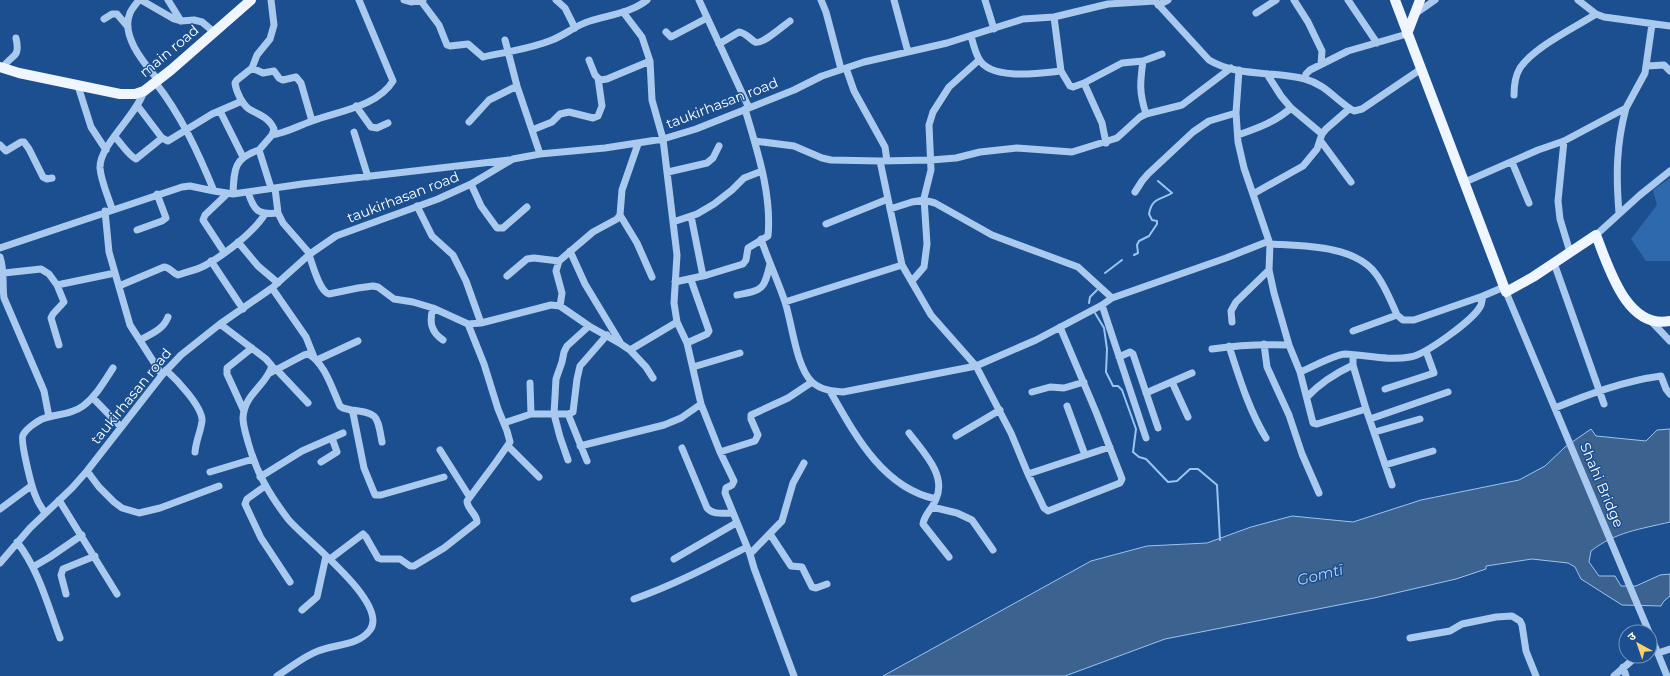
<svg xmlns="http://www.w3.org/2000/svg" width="1670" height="676" viewBox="0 0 1670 676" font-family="Montserrat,'Noto Sans Devanagari',sans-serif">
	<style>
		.green { fill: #2e69ad }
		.water { fill: #3c6290; stroke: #9cc4f0 }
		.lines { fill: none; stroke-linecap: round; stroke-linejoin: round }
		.stream { stroke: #9cc4f0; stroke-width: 2 }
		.minor { stroke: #a9c9ee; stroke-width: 7 }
		.major { stroke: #f0f6ff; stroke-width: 10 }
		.labels { text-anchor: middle; stroke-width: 3; stroke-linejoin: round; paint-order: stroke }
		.street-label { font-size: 14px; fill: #fff; stroke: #1b4f8f }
		.water-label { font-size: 15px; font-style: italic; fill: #b5d3f5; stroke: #1b4f8f }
	</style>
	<rect width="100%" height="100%" fill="#1b4f8f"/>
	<path class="green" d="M1670 178V261H1646L1631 239 1657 205 1653 190Z"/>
	<path class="water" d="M1591 429 1596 436 1646 441 1657 430 1670 429V522C1641 529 1615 532 1591 551L1589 562 1599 576H1615L1621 586H1636L1660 575 1670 574V596L1664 601 1661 606 1622 605 1581 579 1575 567 1568 563 1532 559 1486 566V569L1456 579 1374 598 1165 639 1065 676H883L1091 561 1147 546 1207 543 1251 527 1292 516 1353 522 1421 500 1519 480 1545 466 1565 447Z"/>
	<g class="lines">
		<path class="stream" d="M1134 255 1138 253 1137 245 1139 241 1149 236 1157 224V221L1152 220 1149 214C1152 197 1161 200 1172 193L1158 181
			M1105 273 1122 260
			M1089 303 1090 297 1097 290
			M1095 313 1104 328 1107 349 1106 372 1113 386H1118L1122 390 1136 429 1133 452 1139 457 1146 459 1168 482 1177 481 1190 469H1198L1217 485 1220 540"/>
		<path class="minor" d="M139 0C136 4 132 8 130 13 120 36 145 64 158 80
			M141 0 174 19 181 21 194 20 202 22 214 32
			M168 0 181 21
			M271 0 274 25 270 39 257 55 252 68 237 80 235 83C236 91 242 104 249 109 259 115 269 117 274 129L272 135 259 150 271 188
			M404 0 411 2 423 0
			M556 0 565 8 575 28
			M699 0 749 108
			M821 0 826 12 841 69
			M894 0 908 52
			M985 0 994 29
			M1294 0 1308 22 1322 51 1321 64
			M1348 0 1377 43
			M1578 0 1596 14 1604 17 1670 26
			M421 1 439 25 447 45 450 46 468 44 483 57C506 52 530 49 552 40 565 35 576 25 590 21 609 15 631 13 647 0
			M1158 5 1168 0
			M623 12 642 37 650 61 652 100 663 139 677 255 674 303 677 322 687 343 701 404 720 452 734 481 732 485 726 488 725 493 750 554 754 568 794 676
			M1256 13 1276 0
			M1415 14 1435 0
			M1054 17 1061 71 1070 86 1073 87 1084 83 1122 63 1143 61 1162 54
			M104 19 112 14H117L128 27
			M666 32 671 37 707 18
			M971 36C973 43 975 52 979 59 991 81 1041 73 1061 71
			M505 40 517 86 540 154
			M719 44 739 32C746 33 750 39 755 42 762 45 783 26 790 21
			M589 60 595 75 600 80 607 79 650 61
			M1143 61C1140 83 1139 92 1146 114
			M1647 66 1664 65 1670 71
			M3 68C10 54 21 60 16 38
			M252 68 263 73 274 71 279 78 283 80 296 77 301 83 312 121
			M846 68 854 91 885 147 887 161
			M1239 70 1236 113 1238 142 1244 168 1270 244 1269 270 1274 293 1289 345 1300 372 1313 423 1317 424 1366 409
			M1267 74 1281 96 1291 108 1322 134
			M1305 79 1306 74 1310 70 1348 51 1407 34
			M155 82C181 115 198 152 214 191
			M1084 83 1102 123 1106 143
			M78 86 91 127 106 150
			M1514 95C1514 86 1515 76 1520 68 1534 47 1574 28 1596 14
			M137 105 162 138 168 141 212 114 242 101
			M356 106 371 127 377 128 388 123
			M220 111 243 157
			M469 122 489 100 517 86
			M532 130 552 122 560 114 569 112 593 118 598 116 602 106 598 78
			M354 132 368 177
			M272 135C286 133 298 126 312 121 338 111 377 107 393 81L359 0
			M1238 135C1258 128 1275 122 1291 108
			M115 137C121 143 129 156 136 159L162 138
			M1320 140 1351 182
			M755 141 794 146 822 158 831 160 880 161 931 160 956 158 980 152 1017 148 1072 152 1117 138 1140 117 1146 114 1182 105 1231 68
			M1564 141 1558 201 1560 219 1570 252
			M0 145 6 151 21 142H24L29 149 43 177 47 179 52 178
			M880 161 902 265 931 315 976 366 1011 433 1028 474 1044 508 1048 511 1120 483 1122 479 1096 412 1060 327
			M1512 162 1529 203
			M668 172 707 163 713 158 719 146
			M1465 182 1538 150 1564 141 1626 108 1645 73 1652 24
			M471 184 481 206 497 228H503L527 207
			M275 188 278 213 283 223 310 254
			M248 192C254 211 258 215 278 213
			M1135 192 1142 181 1148 174 1193 132 1209 121 1236 113
			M233 194C234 169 234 158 259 150
			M1253 194 1303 166 1317 149 1322 134 1326 129 1349 109
			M417 206 432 236 453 255 466 281 481 323
			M112 209C108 196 101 181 100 168 99 145 137 115 144 91
			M890 209 912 202 924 200 935 203 992 235 1078 267 1112 298
			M105 211 109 252 130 325 162 375
			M1619 213C1616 176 1616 145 1626 108
			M620 215 637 243 652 277
			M691 216 703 276
			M673 222 697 214 714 204 732 190 744 178 762 171
			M826 224 888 199
			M137 230 162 221 166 218 157 194
			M1596 235 1640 195 1670 171
			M761 239C768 260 778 281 785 302 792 323 796 367 812 382 821 390 832 391 843 392L976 366 1036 340 1102 305 1112 298 1226 258 1269 241
			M238 242 258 266 278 283
			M1270 244C1302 246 1355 245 1376 274 1385 286 1391 301 1397 315L1403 320H1414L1483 296 1504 287
			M0 248 182 187 190 186 214 191 233 194 302 184 509 160
			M570 251 585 284 620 342
			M224 252 203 220 205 215 227 194
			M309 255C313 265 319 291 329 294L358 288 373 286 378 287 394 299 413 302 433 308 468 324 481 323 551 305 560 306 589 326 621 344 630 350 646 367 653 378
			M0 257C5 272 2 283 4 298L44 391 49 417
			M211 261 243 309
			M1554 263 1604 404
			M4 273 41 269 49 274 57 285 115 273
			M507 276 527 259 534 258 559 261
			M912 281 924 267 927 244 924 198 931 170 929 125 933 112 949 87 979 60
			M675 282 707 275 743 264 746 260 748 248 768 236C772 194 757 150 745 109
			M57 285 64 302 53 314 51 318 59 345
			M119 286 164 267C170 267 172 273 178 275 187 272 196 270 204 266 223 256 254 232 265 214
			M272 288 306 337 314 357
			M1506 292 1649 632
			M737 295C763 290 764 290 770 264
			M785 302 902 265
			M1102 305 1146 438
			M560 306 562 293 556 271 559 261 593 232 617 219 620 215 622 190 638 144
			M433 308C429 322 431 332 443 340
			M1650 320 1670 341
			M1232 322 1231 311 1236 302 1269 270
			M220 324 266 359 272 366C266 386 244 394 243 418 243 426 246 434 248 442 256 472 269 494 288 519 303 538 390 603 370 630 358 646 335 644 318 651 304 656 290 668 277 676
			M1353 331 1397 315
			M140 340C151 334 163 330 168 317
			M687 343 707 334 709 331 691 280
			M1264 344 1267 367 1289 415 1302 454 1319 493
			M1229 346C1239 377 1249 410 1266 438
			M1212 349C1238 345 1263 344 1289 345
			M630 350 677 322
			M1353 356V365L1366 409 1392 485
			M1119 357 1130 352 1133 354 1158 428
			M317 360 358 341
			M693 367 740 353
			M276 369 308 403
			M166 370C176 379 203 407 202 421 201 431 196 440 195 452
			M1300 372C1310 368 1336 354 1345 354 1366 355 1389 361 1410 357 1425 355 1475 319 1481 305 1482 303 1482 299 1483 296
			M270 373 304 355 308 354C325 363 332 389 340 406L343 408 351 410 353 413 364 468 375 495H381L444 477
			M1172 382 1188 417
			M530 383 531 414
			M1385 389 1434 373 1426 351
			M830 391C855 435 883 488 936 499
			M1032 392 1050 387 1064 388 1084 382
			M1146 393 1192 373
			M1307 397C1320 383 1336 373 1353 365
			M93 398 121 427
			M1067 406 1085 455
			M1555 408C1589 394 1624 381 1661 376L1666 389 1670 394
			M351 410C379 413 377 416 382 442
			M244 411 227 374V368L252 348
			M568 414 587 461
			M1370 419 1448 392
			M504 423 531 414H568L573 412 577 379 580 366 607 335
			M1375 432 1420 419
			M909 433C923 452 947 475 936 499 933 508 924 515 923 524L949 557
			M956 436 1000 410
			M508 446 539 477
			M580 446 664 425 681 418 701 404
			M682 448 707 508C713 515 723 513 732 513
			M440 450 469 496
			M720 452 755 441 758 435 751 419V415L788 398 812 382
			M568 460 560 437 554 414 556 379 562 362 564 352 567 346 589 326
			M321 462 337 452 332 438
			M1385 465 1433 451
			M87 471 99 487 114 502 122 508 139 513 160 508 219 486
			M210 472 253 459
			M1028 474 1110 447
			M260 477 302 451 343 433
			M265 486 247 499 245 504 261 538 290 582
			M59 500 117 594
			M932 507 957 513 972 520 993 550
			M0 509 31 486
			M45 513C42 508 38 503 36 497 32 489 20 441 23 435 26 429 36 422 42 419 55 414 71 415 83 406 96 396 104 382 113 368
			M770 534 791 566 802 567 812 587 816 588 827 584
			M17 542C39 570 48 606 60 638
			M750 554 782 521 793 483 804 463
			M330 559 363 534 366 537 378 558 381 559H400L410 566H414L444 548 477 522C477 514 467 509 467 501L496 462 510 442 507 431 498 409 484 364 468 324
			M674 559 736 523
			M0 563 30 528 72 488 87 471 162 375 181 355 220 324 272 288 310 254 336 236 438 199 471 184 513 159 540 154 605 148 663 139 696 129 794 90 822 76 864 62 947 43 1023 19 1054 17 1108 4 1155 1 1209 60C1237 77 1274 71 1305 79 1327 85 1336 101 1354 111L1362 109 1421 69
			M33 567 50 557 82 535
			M66 594 61 575 63 569 95 556
			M634 599C674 585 710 566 747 547
			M302 610 317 597 326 556
			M1650 634 1667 676
			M1410 638 1450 631 1462 624 1496 617 1512 616 1520 621 1522 625 1526 651 1536 676
			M1658 653 1670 649
			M1623 667 1626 676
			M1614 676 1637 656"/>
		<path class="major" d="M1395 0 1506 292 1533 277 1596 235C1608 265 1626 330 1670 321
			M1407 34 1420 0
			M0 67 19 73 120 94H135L144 91 171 70 251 0"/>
	</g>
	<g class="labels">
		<g class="street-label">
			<text transform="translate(169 51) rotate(-40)" y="5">main road</text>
			<text transform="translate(722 103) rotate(-21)" y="5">taukirhasan road</text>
			<text transform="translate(403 197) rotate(-21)" y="5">taukirhasan road</text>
			<text transform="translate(131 396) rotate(-51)" y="5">taukirhasan road</text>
			<text transform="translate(1602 485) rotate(67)" y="5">Shahi Bridge</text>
		</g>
		<g class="water-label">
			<text transform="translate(1320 575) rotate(-14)" y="5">Gomtī</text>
		</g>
	</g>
	<g transform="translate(1638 644) rotate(320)"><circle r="19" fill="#1b4f8f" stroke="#7695bc"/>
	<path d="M0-3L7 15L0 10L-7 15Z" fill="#ffd166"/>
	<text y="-6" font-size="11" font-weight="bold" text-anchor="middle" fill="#ffffff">उ</text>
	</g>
</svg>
